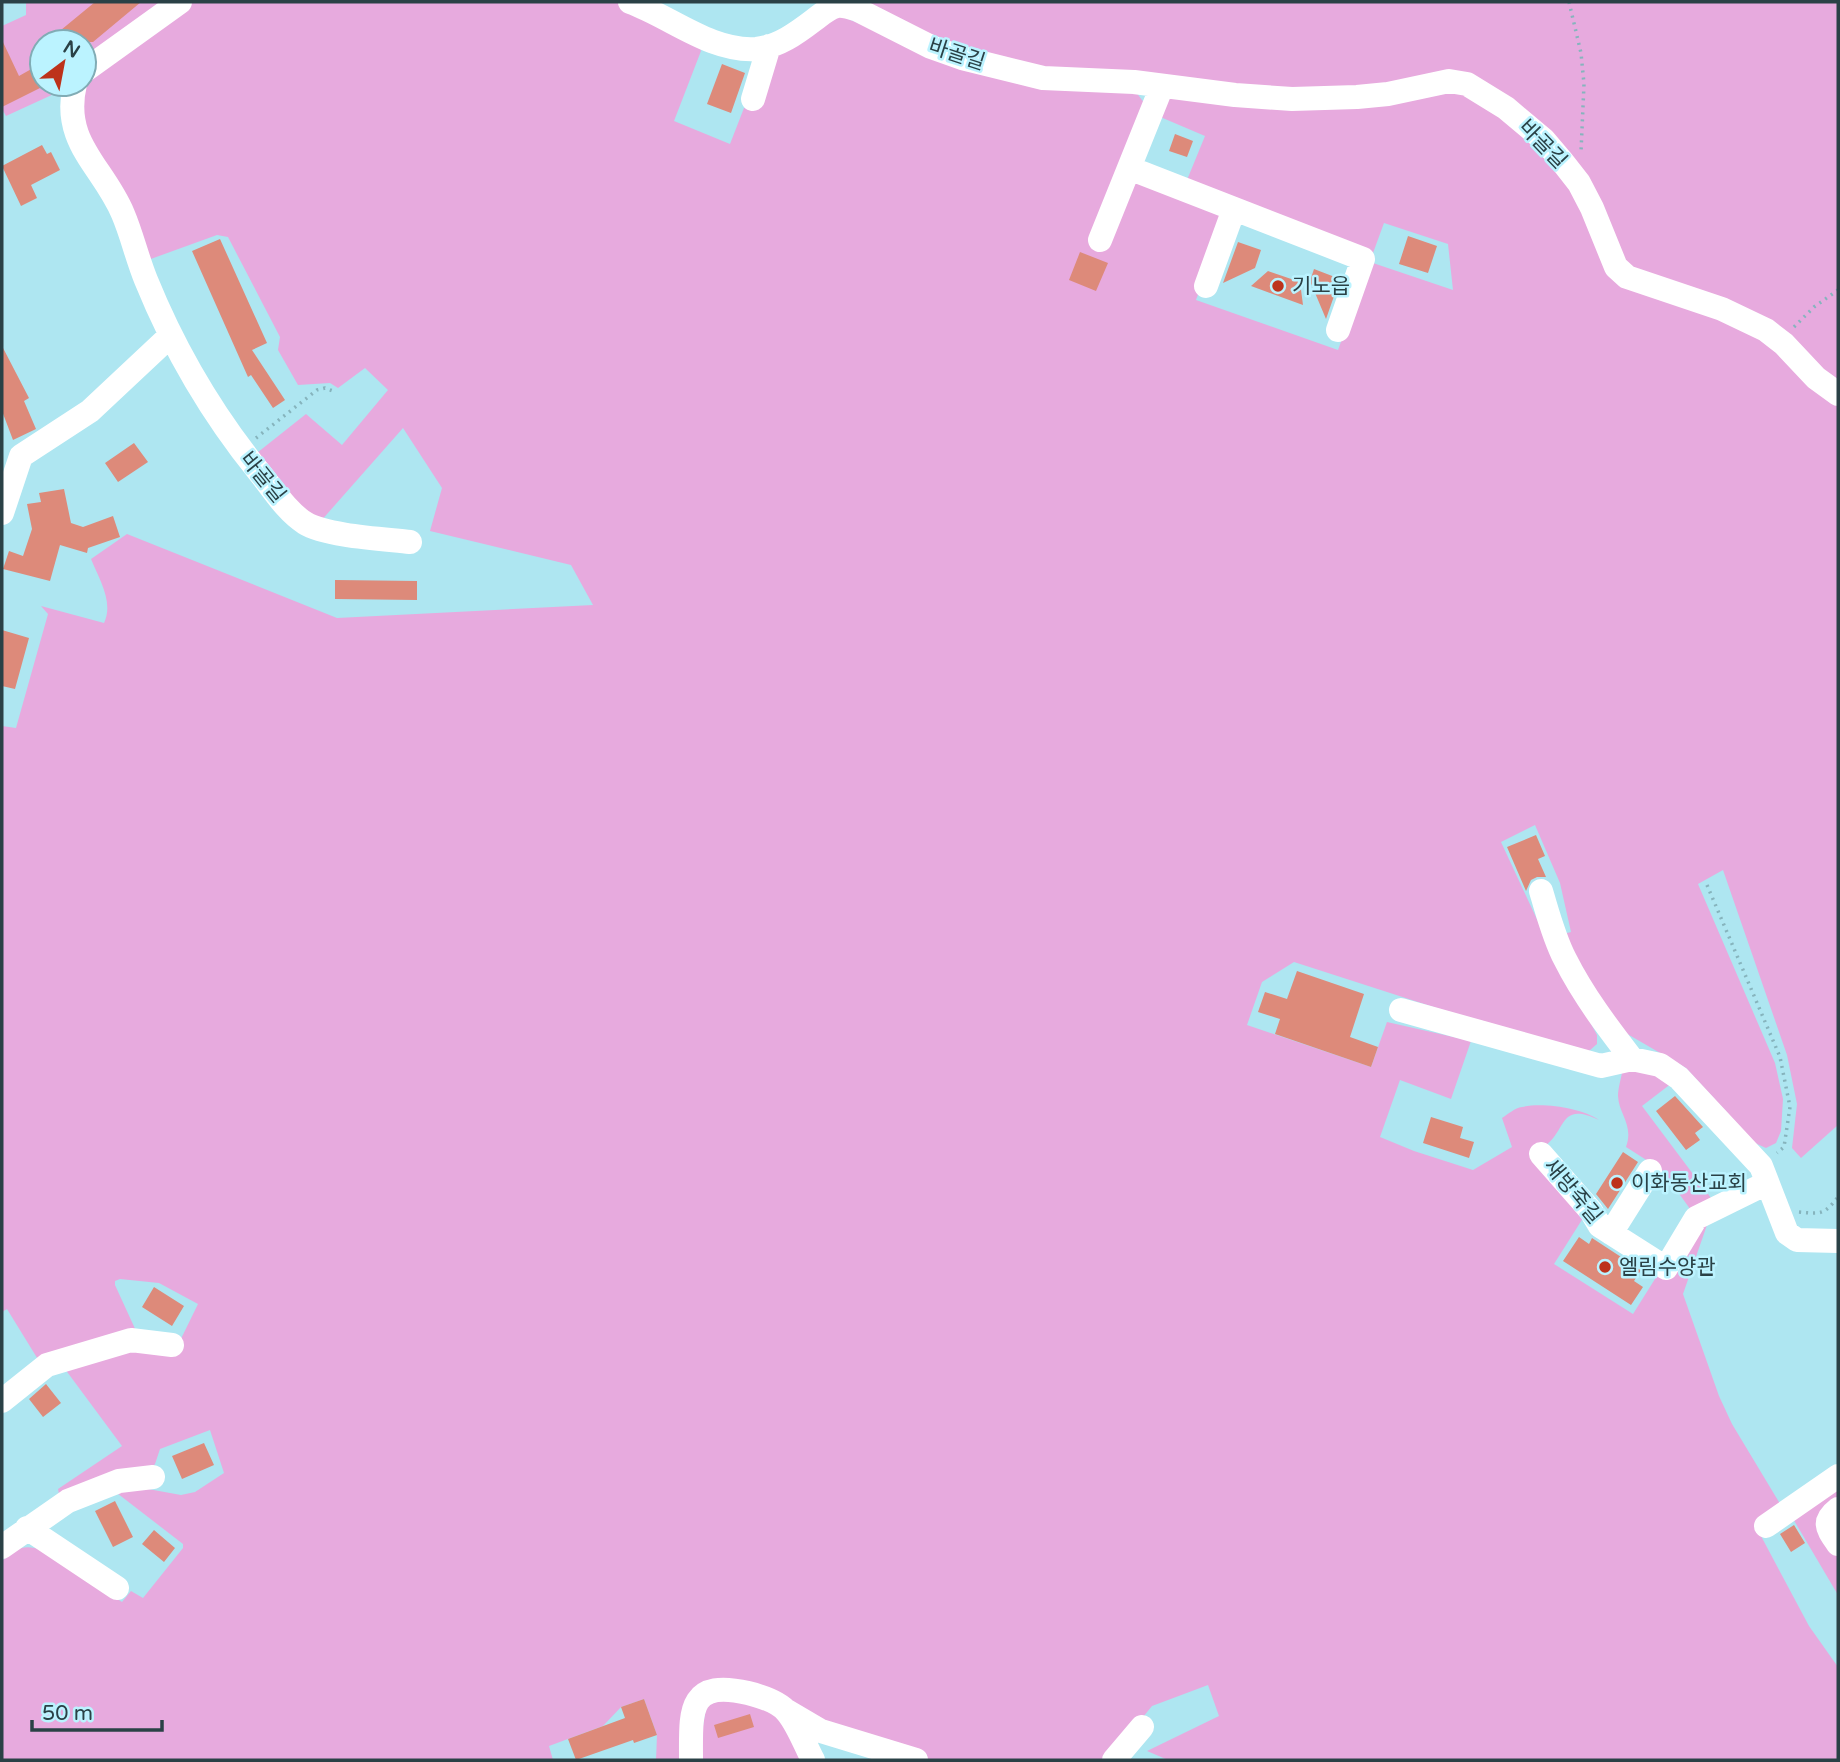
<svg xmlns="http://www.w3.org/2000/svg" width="1840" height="1762" viewBox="0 0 1840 1762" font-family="'Varela Round','Noto Sans KR',sans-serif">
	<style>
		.green { fill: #e7aade }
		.building { fill: #dd8a7a }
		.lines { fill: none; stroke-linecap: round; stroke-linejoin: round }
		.path { stroke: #86b4bd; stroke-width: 3.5; stroke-dasharray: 2 5; stroke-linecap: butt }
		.minor { stroke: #fff; stroke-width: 24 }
		.poi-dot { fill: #bd321b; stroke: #bbf3ff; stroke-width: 2.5 }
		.labels { text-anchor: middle; stroke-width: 5; stroke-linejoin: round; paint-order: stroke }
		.street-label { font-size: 21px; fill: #2a4146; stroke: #bbf3ff }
		.poi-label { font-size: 21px; fill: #2a4146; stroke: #bbf3ff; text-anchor: start }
	</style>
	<rect width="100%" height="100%" fill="#aee6f1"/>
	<path class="green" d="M26 2H172L84 65V42H42V84H69L67 88 6 116 2 109V26L26 15Z
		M187 2H615L654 16 697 39 701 51 674 121 730 144 744 108 756 109 772 54 832 13 921 47 1136 92 1145 104 1134 179 1228 214 1196 300 1338 350 1370 262 1453 290 1448 244 1384 223 1373 253 1187 180 1205 136 1158 116 1168 97 1466 88 1561 166 1606 259 1764 334 1838 400V1125L1801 1158 1792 1148 1797 1104 1787 1055 1723 870 1698 884 1775 1063 1783 1099 1781 1131 1776 1143 1766 1148 1755 1143 1686 1068 1617 1028 1563 934 1571 932 1560 883 1535 825 1501 842 1548 943 1597 1035V1044L1589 1051 1573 1052 1294 962 1262 982 1247 1025 1371 1067 1387 1022 1471 1041 1451 1099 1400 1080 1380 1137 1414 1151 1473 1170 1512 1147 1502 1118C1508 1114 1515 1108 1522 1107 1542 1102 1582 1108 1599 1120 1559 1101 1567 1130 1545 1146 1540 1149 1533 1150 1529 1153L1585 1215 1554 1264 1633 1314 1660 1271 1696 1225H1707L1683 1294 1719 1396 1732 1424 1782 1507 1761 1536 1809 1626 1838 1667V1760H1168L1147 1751 1219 1716 1208 1685 1152 1706 1108 1760H928L822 1727 710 1685 686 1760H656L657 1735 644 1699 621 1707 603 1726 549 1746 553 1760H2V1561C18 1548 22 1544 43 1550L122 1602 131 1591 143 1598 183 1548V1544L113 1490 148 1489 181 1495 195 1492 224 1473 210 1430 160 1449 155 1464 149 1471 60 1499 58 1489 122 1446 62 1365 128 1346 175 1351 198 1304 159 1283 120 1279 115 1281V1285L137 1333 39 1361 7 1309 2 1312V726L16 728 48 614 41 606 104 623C114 602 99 579 91 559L127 534 337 618 593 605 571 565 430 531 442 488 403 428 320 522 309 518 253 456 306 414 342 445 388 390 365 368 338 388 330 383 298 385 278 350 280 337 228 237 217 235 148 260 81 130V84Z
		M849 2H1838V383L1623 263 1587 185 1487 89 1335 93 1019 68Z
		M1632 1065 1672 1083 1642 1106 1711 1198 1693 1213 1662 1170 1626 1147C1634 1125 1619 1115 1618 1096 1618 1087 1622 1076 1623 1067Z
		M1838 1487V1595L1792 1517Z
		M708 1697 774 1708 809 1760H697Z"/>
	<path class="building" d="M95 2H141L93 42H53L63 32 61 30Z
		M2 40 19 76 42 63V87L2 107Z
		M722 64 745 73 731 113 707 104Z
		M1175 134 1193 141 1187 157 1169 151Z
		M42 145 47 154 51 152 60 170 31 185 37 198 21 206 2 166Z
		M1408 236 1437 246 1428 273 1399 264Z
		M220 239 267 343 252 350 285 400 273 408 251 375 248 377 192 251Z
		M1238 242 1261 250 1255 268 1223 283Z
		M1080 252 1108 263 1096 291 1069 280Z
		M1314 269 1340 279 1326 319 1310 281Z
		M1268 271 1300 282 1303 305 1251 286Z
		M2 346 29 398 24 401 36 429 13 440 2 411Z
		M134 443 148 462 118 482 105 463Z
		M64 489 71 523 83 527 113 516 120 537 88 548 87 553 60 545 50 581 3 569 9 551 23 556 32 529 27 504 41 502 39 493Z
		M335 580 417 581V600L335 599Z
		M2 630 29 638 15 689 2 686Z
		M1536 835 1545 856 1538 859 1546 877H1537L1531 880 1526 891 1507 847Z
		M1297 971 1364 994 1350 1037 1378 1047 1371 1067 1275 1034 1280 1019 1258 1012 1265 992 1287 999Z
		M1675 1096 1703 1127 1695 1133 1700 1140 1686 1150 1656 1111Z
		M1431 1117 1463 1127 1460 1138 1474 1142 1469 1158 1423 1143Z
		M1623 1152 1638 1162 1608 1209 1596 1194Z
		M1579 1237 1589 1244 1592 1238 1641 1270 1634 1281 1643 1287 1631 1305 1563 1261Z
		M154 1287 184 1306 172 1326 142 1307Z
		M46 1384 61 1403 43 1417 29 1399Z
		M204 1443 214 1465 182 1479 172 1456Z
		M115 1501 133 1537 113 1547 95 1511Z
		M1794 1525 1805 1543 1791 1552 1780 1534Z
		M154 1530 175 1548 164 1562 142 1544Z
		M644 1699 657 1735 634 1743 633 1740 576 1760 568 1739 625 1718 621 1707Z
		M750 1714 754 1727 718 1738 714 1725Z"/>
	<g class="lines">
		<path class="path" d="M1569 2 1581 53 1584 84 1581 152
			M1794 327 1814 307 1838 290
			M256 438 317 390 325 388 333 391
			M1707 885 1780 1057 1790 1107 1784 1147 1777 1153
			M1799 1212C1821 1214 1824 1215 1838 1197"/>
		<path class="minor" d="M630 2C671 17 711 52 756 49 778 47 797 33 814 20 821 15 828 8 837 6 844 5 852 8 858 10L931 47 962 58 1043 78 1134 82 1235 95 1292 99 1357 97 1388 94 1449 81 1467 84 1506 108 1544 140 1561 160 1579 183 1592 208 1616 267 1627 277 1722 309 1766 330 1784 344 1816 378 1838 394
			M84 71 180 2
			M75 84C61 143 103 166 123 214 132 235 137 258 146 280 174 349 212 414 259 472 273 489 286 511 305 523 326 536 384 539 410 542
			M753 99 769 46
			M1129 168 1363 259 1338 330
			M1100 240 1162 86
			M1206 286 1234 209
			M2 513 21 456 90 411 170 336
			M1541 891C1548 914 1554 938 1565 959 1583 995 1608 1028 1632 1059
			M1401 1010 1601 1066 1632 1059 1660 1065 1679 1078 1761 1166 1787 1233 1797 1240 1838 1241
			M1541 1154 1591 1211 1600 1226 1666 1268 1696 1218 1767 1183
			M1611 1233 1650 1171
			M2 1401 47 1365 131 1340 172 1345
			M1838 1509C1821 1522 1828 1529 1838 1544
			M1766 1526 1838 1476
			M27 1528 117 1588
			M2 1547 68 1501 119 1481 153 1477
			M787 1711 821 1731 916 1760
			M691 1760C691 1711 687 1679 748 1693 760 1696 779 1702 787 1712 798 1725 805 1745 813 1760
			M1114 1760 1142 1727"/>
	</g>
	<g class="poi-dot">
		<circle cx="1278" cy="286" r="7"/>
		<circle cx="1617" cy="1183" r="7"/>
		<circle cx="1605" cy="1267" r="7"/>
	</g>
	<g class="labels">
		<g class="street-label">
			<text transform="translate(957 54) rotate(18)" y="7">바골길</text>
			<text transform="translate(1543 144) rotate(46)" y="7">바골길</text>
			<text transform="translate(263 477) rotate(51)" y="7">바골길</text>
			<text transform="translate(1573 1191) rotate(50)" y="7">새방죽길</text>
		</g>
		<g class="poi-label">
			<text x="1292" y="293">기노읍</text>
			<text x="1631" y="1190">이화동산교회</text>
			<text x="1619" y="1274">엘림수양관</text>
		</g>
	</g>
	<rect width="1840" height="1762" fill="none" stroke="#2a4146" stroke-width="7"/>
	<g transform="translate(63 63) rotate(32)"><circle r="33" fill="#bbf3ff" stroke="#81acb5" stroke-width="2"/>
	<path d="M0-5L12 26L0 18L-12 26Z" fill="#bd321b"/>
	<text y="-10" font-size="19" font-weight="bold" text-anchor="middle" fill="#2a4146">N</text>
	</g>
	<path d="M32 1720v10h130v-10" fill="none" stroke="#2a4146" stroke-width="3.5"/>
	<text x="42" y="1720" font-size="21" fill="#2a4146" stroke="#bbf3ff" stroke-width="5" paint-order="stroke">50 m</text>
</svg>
